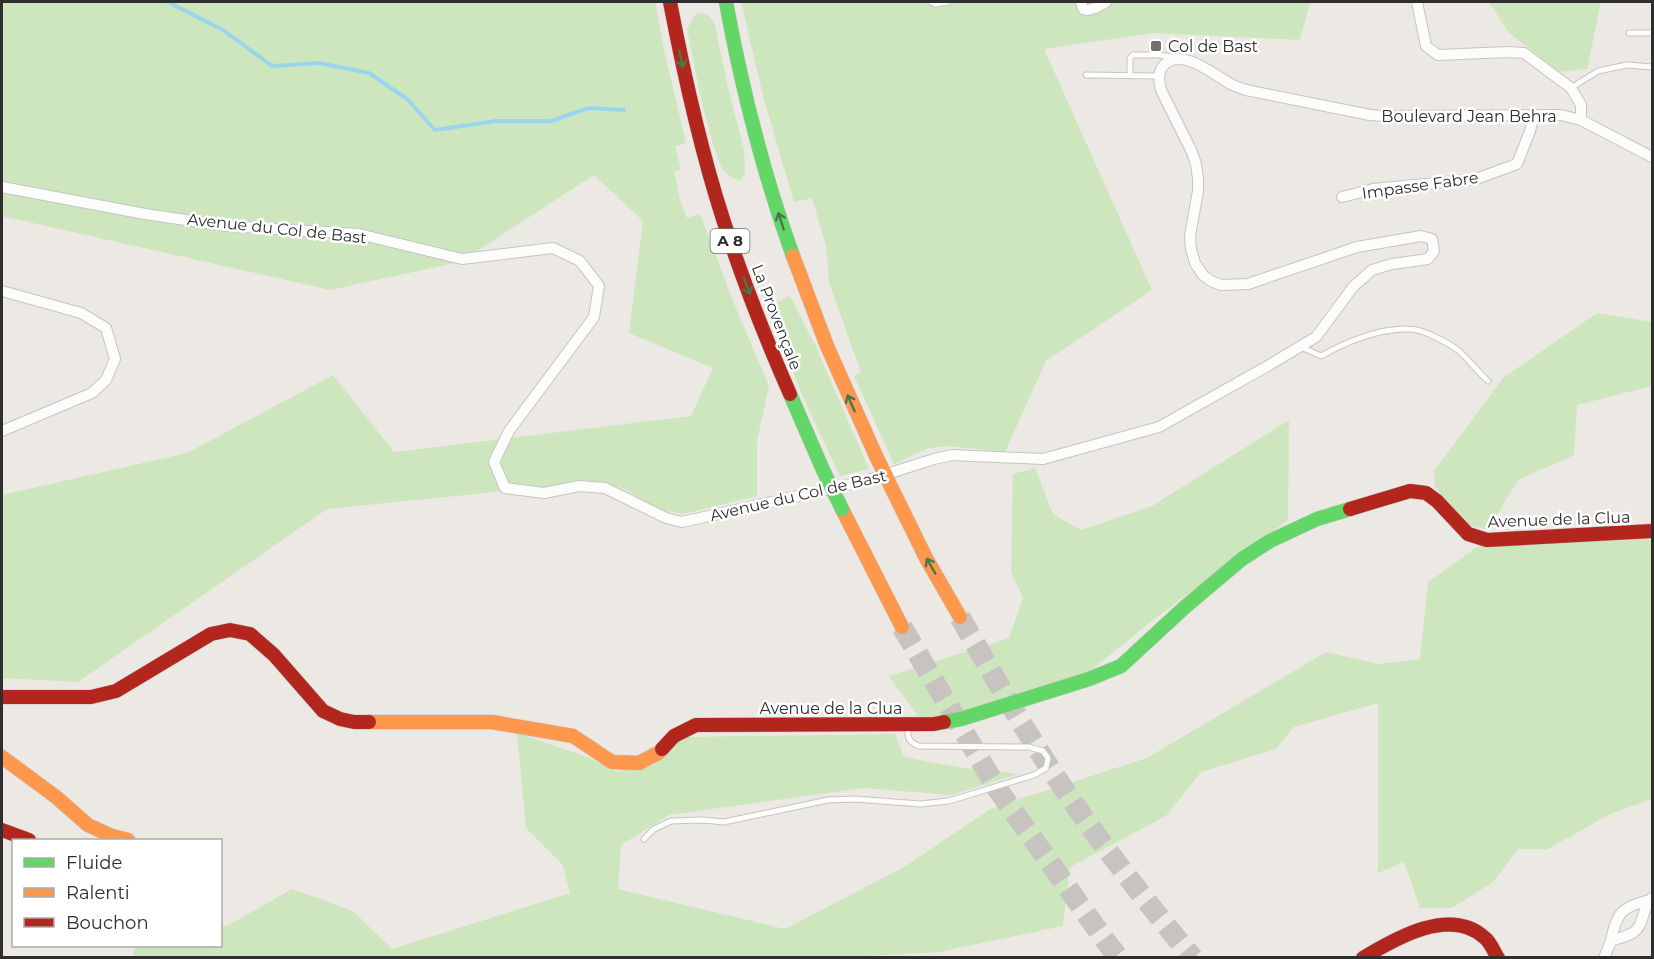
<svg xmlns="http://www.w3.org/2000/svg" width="1654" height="959" viewBox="0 0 1654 959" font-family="Montserrat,sans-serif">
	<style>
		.green { fill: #cee6be }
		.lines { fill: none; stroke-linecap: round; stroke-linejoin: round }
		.stream { stroke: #99d6ec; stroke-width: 4 }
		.highway-tunnel { stroke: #c6c3c0; stroke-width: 21; stroke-dasharray: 21 10; stroke-linecap: butt }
		.lane-casing { stroke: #c5c4c5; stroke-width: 7 }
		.street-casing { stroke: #c5c4c5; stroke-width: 12 }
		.fast-casing { stroke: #c5c4c5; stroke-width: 15 }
		.slow-casing { stroke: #c5c4c5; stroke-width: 15 }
		.jam-casing { stroke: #c5c4c5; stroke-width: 15 }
		.lane { stroke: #fcfcfb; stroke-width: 5 }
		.street { stroke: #fcfcfb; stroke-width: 10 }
		.fast { stroke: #63d668; stroke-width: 14 }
		.slow { stroke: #ff974d; stroke-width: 14 }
		.jam { stroke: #b3261e; stroke-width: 14 }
		.fast-bridge-casing { stroke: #c6c5c4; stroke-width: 15; stroke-linecap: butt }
		.slow-bridge-casing { stroke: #c6c5c4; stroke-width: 15; stroke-linecap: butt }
		.fast-bridge { stroke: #63d668; stroke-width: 14 }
		.slow-bridge { stroke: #ff974d; stroke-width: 14 }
		.oneway { stroke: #467a48 }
		.poi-dot { fill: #706f6e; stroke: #fff; stroke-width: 2 }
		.labels { text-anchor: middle; stroke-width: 5; stroke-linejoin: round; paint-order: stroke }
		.shield { fill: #fff; stroke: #6d6d6d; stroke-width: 1.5 }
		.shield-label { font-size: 15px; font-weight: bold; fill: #2e2e2e }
		.poi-label { font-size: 16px; fill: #2e2e2e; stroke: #fff; text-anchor: start }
		.street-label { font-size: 16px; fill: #2e2e2e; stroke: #fff }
	</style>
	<rect width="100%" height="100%" fill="#ece8e4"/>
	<path class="green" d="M2 2H655L665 54 686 143 675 146 681 170 674 172 680 199 687 218 700 214 733 301 769 386 757 441V496L683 514 658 509 625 489 608 484 594 482 327 509 78 682 2 678V495L187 453 333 375 394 452 691 416 713 368 629 333 643 221 594 175 460 262 330 290 2 216Z
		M741 2H1310L1300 40 1153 33 1044 49 1152 290 1046 361 1005 452 948 446 929 448 894 464 854 376 861 372 829 283 826 246 812 198 794 202 764 100Z
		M1489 2H1601L1587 69 1559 72 1509 33Z
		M700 13C709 14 711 18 715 25L728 88 744 150 745 172 741 181 729 176 722 169 712 141 700 94 687 29 695 15Z
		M790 296 816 347 869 469 840 476 808 408 786 355 769 306Z
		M1597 313 1652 322V386L1577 405 1574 455 1518 480 1488 530 1466 524 1435 487 1434 471 1503 378Z
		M1289 420 1288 520 1153 620 1089 672 939 718 918 716 889 676 1009 638 1023 598 1011 572 1013 474 1035 468 1053 514 1081 530 1152 506Z
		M1652 530V799L1610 814 1548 849H1518L1493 882 1452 908H1420L1404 862 1378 873V703L1294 727 1276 749 1201 772 1166 816 1070 867 1063 926 939 952 834 958H133L135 946H220L221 925 227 926 292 889 353 911 392 949 570 893 562 864 526 828 517 733 590 758 617 772 655 764 684 737 895 734 904 757 964 768 1019 774 951 795 864 788 669 815 621 845 618 889 785 929 904 867 992 808 1147 758 1326 652 1379 664 1420 659 1428 582 1487 540Z"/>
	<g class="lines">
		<path class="stream" d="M168 2 223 30 272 66 319 63 369 73 407 99 435 130 496 121H551L589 108 624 110"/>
		<path class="highway-tunnel" d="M960 617C985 661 1010 705 1037 748 1083 821 1137 891 1193 958
			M902 627 998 790 1104 939 1119 958"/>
		<defs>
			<path id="lane" d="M931 2 935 4 948 2
				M1629 33H1652
				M1086 75 1159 76
				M1130 76V58L1133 55H1159L1173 57
				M1571 88 1598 71 1627 65 1652 67
				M1301 347 1321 356C1346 342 1379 328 1409 329 1423 329 1447 342 1459 351 1469 360 1478 372 1488 381
				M644 839 654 829 671 821 703 820 724 822 828 800 855 799 920 804 949 801 1034 775 1046 768 1048 758 1043 751 1029 747 919 746C908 742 907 737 908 725"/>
			<path id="street" d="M1081 2 1083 9 1088 10 1095 8 1106 2
				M1417 2 1426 46 1438 55 1508 52 1524 53 1571 88 1581 105V120
				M2 187 145 214 227 226 359 234 462 259 553 248 580 261 599 286 594 317 509 431 494 462 505 488 544 493 579 486 605 488 666 518 682 522 865 481 934 459 952 455 1043 459 1159 427 1271 364 1316 337 1353 287 1372 270 1392 264 1428 259 1434 251 1432 239 1421 236 1357 247 1248 284 1221 285 1211 281 1203 275 1195 263 1191 249 1190 236 1198 191V179L1196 164 1192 152 1161 90C1159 81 1157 71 1165 64 1182 48 1213 74 1229 83 1234 86 1240 88 1246 90L1370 115 1385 116 1561 115 1581 120 1652 157
				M1342 197 1373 189 1476 179 1517 164 1530 131 1534 115
				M2 291 81 313 106 328 115 359 106 380 92 393 2 431
				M1611 941C1616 913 1622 907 1649 900
				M1604 958 1611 941C1618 938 1629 936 1634 932 1645 924 1642 906 1652 898"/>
			<path id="fast" d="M726 2C742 89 763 173 793 256
				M790 394 823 470
				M944 722 961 719 1089 679 1121 666 1185 607 1242 559 1270 541 1317 519 1350 509"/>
			<path id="slow" d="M793 256 827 346 876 456
				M894 493 926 558 960 617
				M842 509 902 627
				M369 722H492L573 736 612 762 639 763 658 753 662 749
				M2 757 56 797 88 825 112 836 128 840"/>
			<path id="jam" d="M670 2C684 75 700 148 723 219 742 279 765 337 790 394
				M1350 509 1410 491 1426 493 1437 501 1468 534 1487 540 1652 531
				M2 697H91L116 691 211 634 230 630 250 634 274 655 323 711 340 719 354 722H369
				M662 749 674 736 696 725 934 724 944 722
				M2 830 29 840
				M1363 958C1396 938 1451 906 1485 938 1491 943 1494 952 1498 958"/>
		</defs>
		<use href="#lane" class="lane-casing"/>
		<use href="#street" class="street-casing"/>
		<use href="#fast" class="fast-casing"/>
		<use href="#slow" class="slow-casing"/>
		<use href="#jam" class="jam-casing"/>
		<use href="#lane" class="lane"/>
		<use href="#street" class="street"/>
		<use href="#fast" class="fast"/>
		<use href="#slow" class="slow"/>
		<use href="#jam" class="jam"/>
		<defs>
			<path id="fast-bridge" d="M823 470 842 509"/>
			<path id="slow-bridge" d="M876 456 894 493"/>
		</defs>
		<use href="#fast-bridge" class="fast-bridge-casing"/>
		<use href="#slow-bridge" class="slow-bridge-casing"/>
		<use href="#fast-bridge" class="fast-bridge"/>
		<use href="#slow-bridge" class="slow-bridge"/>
	</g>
	<defs><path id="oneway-shaft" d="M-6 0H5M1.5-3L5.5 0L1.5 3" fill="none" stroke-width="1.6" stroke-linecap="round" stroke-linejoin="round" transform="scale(1.5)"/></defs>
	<g class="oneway">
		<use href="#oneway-shaft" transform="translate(681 59) rotate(78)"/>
		<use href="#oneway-shaft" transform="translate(781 221) rotate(-108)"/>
		<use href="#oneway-shaft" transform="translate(747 286) rotate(70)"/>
		<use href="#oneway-shaft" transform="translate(851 403) rotate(-114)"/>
		<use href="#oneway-shaft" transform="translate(931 566) rotate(-120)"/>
	</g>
	<rect class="poi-dot" x="1150" y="40" width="12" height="12" rx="3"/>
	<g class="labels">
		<rect class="shield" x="710.5" y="229" width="39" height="24" rx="4.5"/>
		<g class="shield-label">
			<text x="730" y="246">A 8</text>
		</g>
		<g class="poi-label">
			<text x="1168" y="52">Col de Bast</text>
		</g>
		<g class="street-label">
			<text x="1469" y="122">Boulevard Jean Behra</text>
			<text transform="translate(1420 185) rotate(-8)" y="6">Impasse Fabre</text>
			<text transform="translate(277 228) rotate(6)" y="6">Avenue du Col de Bast</text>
			<text transform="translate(777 317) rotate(69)" y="6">La Provençale</text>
			<text transform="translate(798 495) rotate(-13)" y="6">Avenue du Col de Bast</text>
			<text transform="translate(1559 519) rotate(-2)" y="6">Avenue de la Clua</text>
			<text x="831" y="714">Avenue de la Clua</text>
		</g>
	</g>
	<rect width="1654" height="959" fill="none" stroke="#2e2e2e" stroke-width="6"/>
	<rect x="12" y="839" width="210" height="108" fill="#ffffff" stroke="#ababab" stroke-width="1.5"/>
	<rect x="24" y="858" width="30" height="9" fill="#63d668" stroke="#ababab" stroke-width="1.5"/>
	<text x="66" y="869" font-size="18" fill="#2e2e2e">Fluide</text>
	<rect x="24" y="888" width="30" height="9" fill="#ff974d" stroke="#ababab" stroke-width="1.5"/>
	<text x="66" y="899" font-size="18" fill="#2e2e2e">Ralenti</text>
	<rect x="24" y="918" width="30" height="9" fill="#b3261e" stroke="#ababab" stroke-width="1.5"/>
	<text x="66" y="929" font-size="18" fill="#2e2e2e">Bouchon</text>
</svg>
